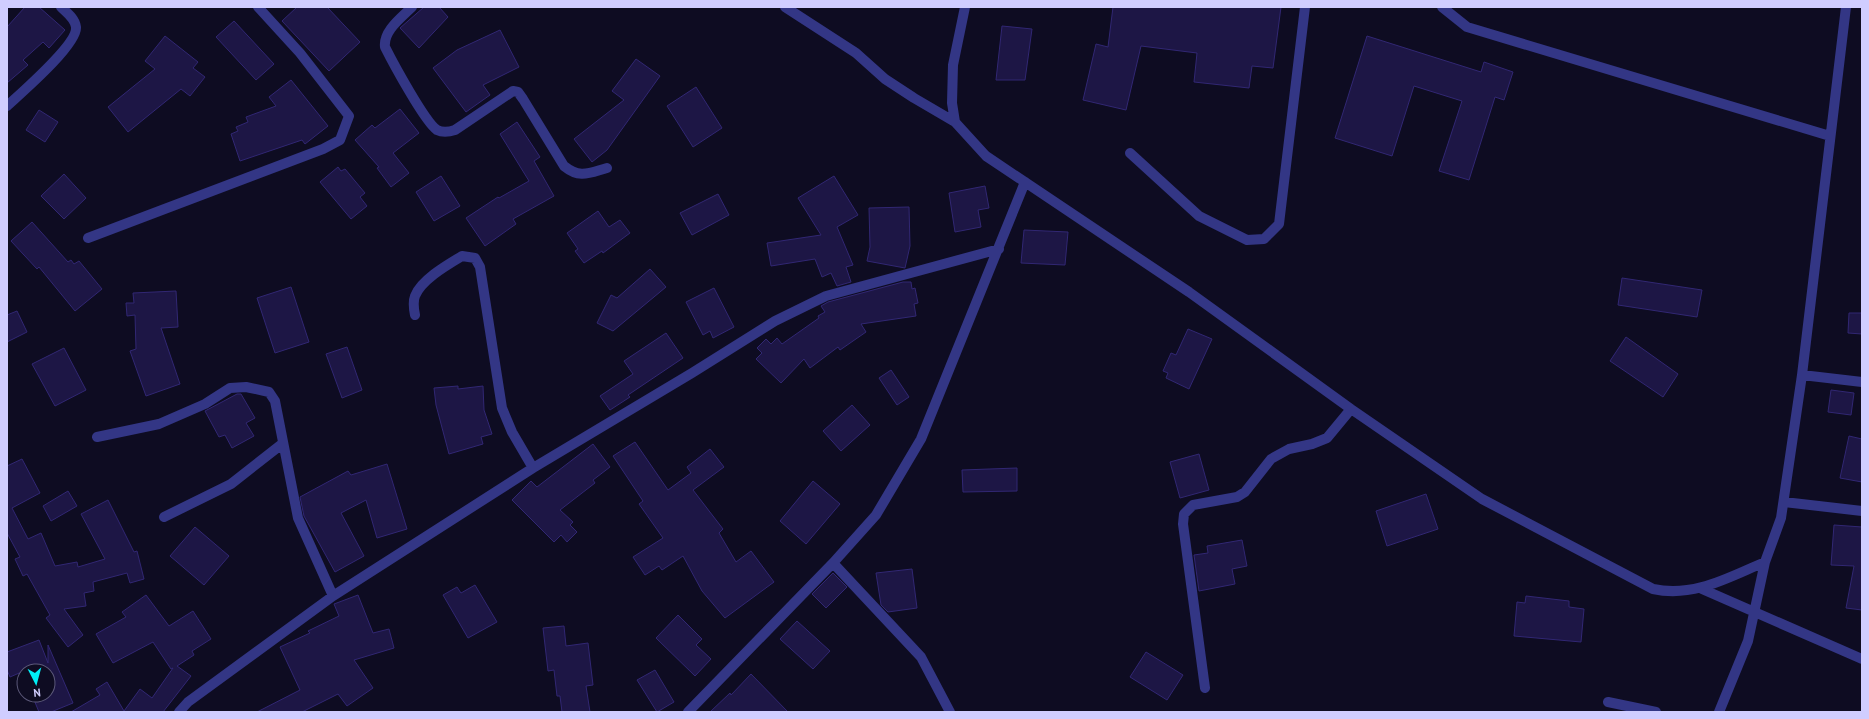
<svg xmlns="http://www.w3.org/2000/svg" width="1869" height="719" viewBox="0 0 1869 719" font-family="'PT Sans',sans-serif">
	<style>
		.building { fill: #1d1645; stroke: #312773 }
		.lines { fill: none; stroke-linecap: round; stroke-linejoin: round }
		.minor { stroke: #333685; stroke-width: 10 }
	</style>
	<rect width="100%" height="100%" fill="#0e0c22"/>
	<path class="building" d="M25 7H39L65 30 49 48 43 42 23 60 28 65 7 83V27Z
		M297 7H327L360 42 329 71 282 21Z
		M424 7H439L448 17 419 48 400 28Z
		M1113 7H1281L1273 68 1252 66 1249 88 1194 82 1197 53 1141 46 1126 110 1083 100 1096 44 1108 47Z
		M234 21 274 64 256 80 216 37Z
		M1002 26 1032 29 1025 80H996Z
		M500 30 519 67 483 85 490 95 466 112 433 68 457 50Z
		M165 36 198 62 193 68 205 77 190 96 181 89 128 132 108 107 155 69 145 61Z
		M1367 36 1481 72 1484 62 1513 72 1504 100 1495 97 1469 180 1439 171 1462 101 1414 86 1392 156 1335 138Z
		M636 59 660 76 607 150 592 162 574 139 624 100 612 91Z
		M291 80 328 126 305 144 302 140 240 161 231 134 238 131 236 127 248 122 246 117 276 106 269 97Z
		M696 87 722 128 693 147 667 106Z
		M400 109 419 133 393 153 409 173 391 187 377 168 379 167 355 140 372 125 375 128Z
		M39 110 58 122 45 142 26 130Z
		M517 122 540 157 534 161 554 196 513 219 516 224 485 246 466 218 498 197 499 198 529 181 500 134Z
		M338 167 341 171 345 169 365 193 360 197 367 206 351 219 320 182Z
		M64 174 86 198 64 219 41 196Z
		M441 176 460 206 434 221 416 192Z
		M834 176 858 215 837 227 853 265 846 267 851 282 837 286 831 273 822 277 815 259 771 266 767 243 821 235 798 198Z
		M985 186 989 208 978 210 981 227 955 232 949 193Z
		M718 194 729 215 692 235 680 213Z
		M909 207 910 246 905 268 867 261 870 247 869 208Z
		M598 211 609 227 620 220 630 233 603 253 602 251 584 263 575 251 578 249 567 233Z
		M32 222 68 262 71 260 74 264 79 261 102 289 75 311 39 267 37 269 11 241Z
		M1024 230 1068 232 1065 265 1021 263Z
		M650 269 666 287 613 331 597 323 611 295 617 298Z
		M1622 278 1702 290 1697 317 1618 305Z
		M903 282H911L912 289 915 288 918 303 914 304 916 316 861 324 866 332 840 350 838 347 810 368 804 359 781 383 756 359 762 353 757 348 766 339 771 344 777 338 782 344 819 318 818 316 825 312 821 306 828 302Z
		M291 287 309 342 275 353 257 298Z
		M714 288 734 327 713 338 710 331 703 335 686 302Z
		M176 291 178 327 161 328 180 384 146 396 130 351 136 349 135 315 127 316 126 303H134L133 293Z
		M17 311 27 332 7 342V315Z
		M1849 313H1862V334L1848 333Z
		M1188 329 1212 339 1189 389 1166 378 1168 373 1163 371 1171 353 1176 355Z
		M666 333 683 358 628 395 630 397 610 410 600 396 633 374 624 361Z
		M1626 337 1678 374 1663 397 1610 361Z
		M347 347 362 390 342 398 326 354Z
		M64 348 86 390 55 406 32 364Z
		M891 370 909 397 897 405 879 378Z
		M458 386V389L483 386 484 410 492 434 481 437 483 444 449 454 436 405 434 388Z
		M1831 390 1854 393 1851 415 1828 412Z
		M237 394H241L255 418 246 423 254 436 232 448 225 435 219 437 205 411Z
		M852 405 870 425 841 451 823 431Z
		M1849 436 1862 439V482L1840 478Z
		M635 442 668 490 691 473 687 467 710 449 724 467 693 490 723 529 719 533 736 562 751 551 774 582 725 618 702 591 683 556 662 570 659 566 645 575 633 557 663 538 639 504 643 501 613 456Z
		M593 444 610 467 593 480 595 483 560 510 573 522 570 525 577 532 567 542 561 535 554 542 512 500 531 481 537 487Z
		M1199 454 1209 490 1180 498 1170 462Z
		M22 459 40 493 12 508 28 539 41 533 55 566 77 562 78 567 105 559 81 514 108 500 134 552 137 551 144 579 130 583 127 573 93 582 94 591 84 593 86 606 64 609 83 635 68 647 46 618 50 615 27 574 23 576 15 559 20 557 7 533V466Z
		M387 464 407 529 377 538 366 500 341 513 364 556 335 572 304 516 300 497 348 471 351 475Z
		M1017 468V491L963 492 962 470Z
		M813 481 840 504 806 544 780 521Z
		M68 491 77 506 51 521 43 506Z
		M1426 494 1438 529 1387 546 1376 511Z
		M1834 525 1862 527V610L1846 608 1854 566 1831 565Z
		M195 527 229 556 204 585 170 556Z
		M1242 540 1247 566 1232 569 1235 584 1199 591 1194 555 1208 553 1207 546Z
		M912 569 917 608 888 612 881 605 876 573Z
		M833 573 847 587 826 608 812 594Z
		M475 585 497 622 468 638 443 595 457 587 461 593Z
		M146 595 169 626 193 611 211 639 192 651 194 655 177 666 191 676 163 712H71L100 695 96 689 107 682 124 711 140 689 152 698 173 668 171 669 153 642 113 663 96 634 126 617 122 612Z
		M358 595 373 633 389 629 394 648 354 660 373 688 347 706 338 694 302 712H257L300 690 280 647 310 633 308 631 339 616 334 604Z
		M1526 596 1569 601V607L1584 609 1581 642 1514 636 1517 602 1525 603Z
		M678 615 702 639 696 645 711 659 695 676 656 638Z
		M797 621 830 651 813 669 780 639Z
		M564 626 566 646 588 643 593 685 586 686 590 712H562L560 696H557L554 670 548 671 543 628Z
		M39 640 48 663V645L73 703 51 712H39L32 695H48V671H24L10 677 7 670V652Z
		M1146 652 1183 675 1167 700 1130 677Z
		M655 670 674 702 657 712 637 680Z
		M751 674 788 712H710L730 693 731 695Z"/>
	<g class="lines">
		<path class="minor" d="M412 7C401 18 383 31 385 47 393 63 425 122 437 130 443 133 449 132 455 130L513 91 518 92 523 99 564 166C580 179 589 173 607 168
			M785 7 856 53 885 79 914 98 955 122
			M965 7 953 65 952 103 955 122 986 156 1189 292 1351 409 1482 499 1653 589C1694 598 1729 577 1765 562L1781 518 1802 375 1846 7
			M1442 7 1467 27 1830 136
			M7 106C21 93 78 44 76 27 75 18 66 12 61 7
			M1130 153 1199 216 1247 240 1264 239 1279 224 1305 7
			M88 238 323 149 340 140 349 116 300 53 258 7
			M415 315C414 310 413 301 415 296 421 280 447 265 462 256L475 258 480 267 502 408 512 432 533 468
			M1802 375 1862 382
			M97 437 159 424 205 404 230 388 246 387 269 392 275 401 298 518 333 596
			M1784 502 1862 511
			M164 517 231 484 282 444
			M833 563 921 657 950 712
			M1702 589 1862 659
			M1205 688 1183 524 1184 514 1193 505 1237 497 1245 492 1271 459 1289 449 1312 444 1327 438 1351 409
			M1608 702 1656 712
			M179 712 188 702 333 596 533 468 692 373 775 321 826 296 999 249
			M688 712 833 563 876 515 921 439 1025 182
			M1719 712 1748 641 1765 562"/>
	</g>
	<rect width="1869" height="719" fill="none" stroke="#d0cdff" stroke-width="16"/>
	<g transform="translate(36 683) rotate(174)"><circle r="19" fill="#0e0c22" stroke="#5c597a"/>
	<path d="M0-3L7 15L0 10L-7 15Z" fill="#00f0f8"/>
	<text y="-6" font-size="11" font-weight="bold" text-anchor="middle" fill="#d0cdff">N</text>
	</g>
</svg>
